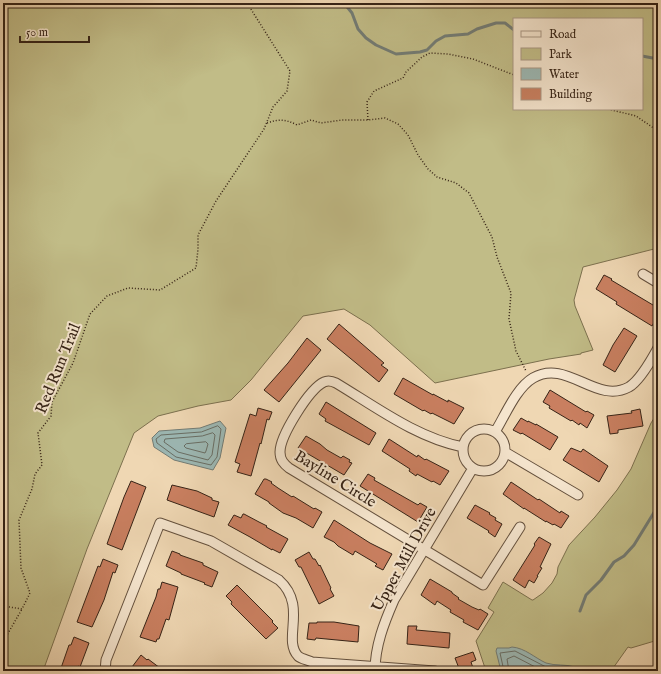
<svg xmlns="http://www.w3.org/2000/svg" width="661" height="674" viewBox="0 0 661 674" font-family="'IM FELL English',serif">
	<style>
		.green { fill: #c1bc87; stroke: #7c704e; fill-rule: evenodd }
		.water { fill: #9cb8b4; stroke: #737c75 }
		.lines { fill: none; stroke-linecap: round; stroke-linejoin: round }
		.shore { stroke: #696e65; stroke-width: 1 }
		.stream { stroke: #737c75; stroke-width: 3 }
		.building { fill: #c97f60; stroke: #362316 }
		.minor-casing { stroke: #64503d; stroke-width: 11 }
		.path { stroke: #362316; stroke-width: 1.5; stroke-dasharray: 1 2; stroke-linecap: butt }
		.minor { stroke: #f5e5ce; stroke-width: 9 }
		.labels { text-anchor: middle; stroke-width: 4; stroke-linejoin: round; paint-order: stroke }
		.street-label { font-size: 16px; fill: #362316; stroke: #f5e5ce }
	</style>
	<rect width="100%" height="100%" fill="#efd7b3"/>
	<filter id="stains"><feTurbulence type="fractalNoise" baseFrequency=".005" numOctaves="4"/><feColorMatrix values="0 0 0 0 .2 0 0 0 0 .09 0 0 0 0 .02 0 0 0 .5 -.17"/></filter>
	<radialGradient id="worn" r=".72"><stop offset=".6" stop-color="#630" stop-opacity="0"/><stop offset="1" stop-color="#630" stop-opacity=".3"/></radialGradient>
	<path class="green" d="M3 3H658V248L583 267 574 300 575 306 593 350 581 353V354L549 359 435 383 370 325 344 309 303 316 251 380 231 400 198 406 158 416 134 433 87 549 43 671H3ZM514 19H642V109H514Z
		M658 412V640L631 648 628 647 611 671H486L476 641 494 612 488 608 503 582 532 600H533L543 593 552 583 557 574 558 567 569 545 595 517 617 490 631 469 651 423Z"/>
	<path class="water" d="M220 421 226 428 220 458 213 470 174 460 154 447 152 438 159 431 200 428Z
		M512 647C525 648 535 658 546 663 555 666 566 664 575 667L576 671H501L496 651 497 648H509Z"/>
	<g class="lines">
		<path class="shore" d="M218 426 221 429 217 457 211 465 176 457 157 443 156 439 161 435 201 432Z
			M213 433 215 435 212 455 208 460 178 452 164 442 165 439 202 436Z
			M206 442 208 444 206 451 205 453 186 448 184 446 186 444Z
			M504 671 500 653 515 651 546 667 571 671
			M509 671 507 659 514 656 543 671"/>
		<path class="stream" d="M344 3 352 13 358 29 366 38 376 45 396 54 420 52 427 50 436 41 445 36 468 34 477 29 496 23H505L514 30
			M642 56 658 59
			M580 611 586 595 601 580 614 562 624 556 634 545 658 506"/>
	</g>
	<path class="building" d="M604 275 612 279 611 280 658 308V315L652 326 616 304 617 302 596 289Z
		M339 324 384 363 381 365 388 370 379 382 327 339Z
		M624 328 637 336 615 372 603 365 613 345Z
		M307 338 321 350 279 402 264 390 288 363Z
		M403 378 433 395V394L448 402V400L464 408 454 424 432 413 431 414 424 410 423 411 394 394Z
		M550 390 586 412 587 411 594 415 587 428 580 423 579 425 572 420 571 421 549 408 550 406 543 402Z
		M326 402 376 433 369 445 325 421 326 419 319 414Z
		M258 408 272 412 269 420 267 419 261 444 260 443 251 476 237 472 240 464 235 462 250 414 256 416Z
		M640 409 643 426 618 430V433L610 434 607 416 632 413 631 411Z
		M521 418 528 422V421L536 425V424L558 437 550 450 522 433 521 434 513 430Z
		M306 436 320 444 327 450 341 458 343 456 350 460 349 462 352 463 344 475 298 448Z
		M389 439 417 457 418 455 425 460 426 459 449 471 440 485 433 481 432 482 417 474 416 476 409 471 410 469 382 451Z
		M571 448 581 452 583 449 608 466 599 482 563 460Z
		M368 474 375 478 374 480 418 505 420 503 427 507 418 522 360 486Z
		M264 479H266L272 482 271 483 278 488 292 497 293 496 314 509 315 508 322 512 313 528 296 518 283 513 269 503V502L255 494Z
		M131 481 146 487 122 550 107 544 124 497Z
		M511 482 538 500 539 499 560 513 561 511 569 516 561 528 554 524 553 525 546 521V522L524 508V509L503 494Z
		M172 485 197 491 212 498V500L219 502 214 517 167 500Z
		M475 505 490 513 489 514 496 518 495 520 502 524 495 537 488 532 489 531 467 518Z
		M243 514H244L259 522 267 526 266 527 288 539 280 553 272 549V550L250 537 228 525 234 515 241 518Z
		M334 520 370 543 392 554 383 570 375 566 377 564 355 551 353 555 338 546 334 542 324 537Z
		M539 537 551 544 540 567 542 568 537 576H538L534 583 529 580 525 588 513 580 535 545 534 544Z
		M172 551 180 554V555L203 563V565L218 572 212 587 204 584 205 583 181 574V573L166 566Z
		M309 552 313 559H315L319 566 320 565 331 588 330 589 334 596 319 604 301 567H299L295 560Z
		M103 559 118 565 115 573 113 572 104 600 92 627 77 622 98 566 100 567Z
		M430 579 452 592V593L459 598 458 599 472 607 479 610 480 609 488 614 478 630 463 622 464 620 450 612 451 610 437 601 435 605 421 595Z
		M162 582 178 587 169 620 166 619 159 639H157L156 642 140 637 156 597 158 589H160Z
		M237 585 273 621 272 622 278 628 266 639 231 604 232 602 226 596Z
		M317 622H334L359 626 358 642 316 638 315 640 307 639 309 623H317Z
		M408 626H417L416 630 450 633 449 648 407 644Z
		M74 637 89 643 80 667 78 666 76 671H60L69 645H71Z
		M473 652 476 660 471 662 474 671H460L455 658Z
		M141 655 147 660 148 659 164 671H129Z"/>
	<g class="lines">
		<defs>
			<path id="minor" d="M643 274 658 283
				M463 450a21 21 0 1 1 42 0a21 21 0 1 1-42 0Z
				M495 432C505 416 516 388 533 378 567 358 596 405 629 387 639 381 652 359 658 348
				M463 447C417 438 376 407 336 383 332 381 328 380 324 382 309 389 280 436 280 452 280 460 284 464 289 468L483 585 520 527
				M505 452 578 495
				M105 671 106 660 160 523 211 541 279 580C308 606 282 639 298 656 301 659 308 660 312 662L435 671
				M375 671C375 646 384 623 394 600L473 468"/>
		</defs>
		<use href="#minor" class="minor-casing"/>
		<path class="path" d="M608 109 636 116 658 131
			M368 120 367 102 374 91 403 78 406 72 422 57 430 53 448 54 473 59 514 75
			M267 123C278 119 286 119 297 125L311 120 321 123 342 120H368L385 118 398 124 408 135 418 155 428 169 437 177 456 183 469 193 492 237 497 257 511 293 509 319 516 351 526 371
			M3 606 22 609 30 593 21 568 19 520 32 489 35 474 42 465 38 433 51 416 52 402 73 363 90 314 107 296 128 288 160 290 196 268 198 249V235L216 201 264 129 273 107 287 91 290 71 247 3
			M3 642 22 609"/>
		<use href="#minor" class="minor"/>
	</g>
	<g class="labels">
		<g class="street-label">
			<text transform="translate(57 368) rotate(-68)" y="6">Red Run Trail</text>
			<text transform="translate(336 478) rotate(32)" y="6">Bayline Circle</text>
			<text transform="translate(403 559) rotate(-61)" y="6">Upper Mill Drive</text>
		</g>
	</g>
	<rect width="661" height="674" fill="none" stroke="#efd7b3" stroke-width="16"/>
	<rect x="4" y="4" width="653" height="666" fill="none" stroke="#362316" stroke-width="2"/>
	<rect x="8" y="8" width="645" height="658" fill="none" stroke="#362316"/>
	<rect x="513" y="18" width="130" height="92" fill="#f5e5ce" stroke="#a99784"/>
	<rect x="521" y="31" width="20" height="6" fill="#f5e5ce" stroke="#a99784"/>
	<text x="549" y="38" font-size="12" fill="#362316">Road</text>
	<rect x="521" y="48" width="20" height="12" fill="#c1bc87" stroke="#a99784"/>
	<text x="549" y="58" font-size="12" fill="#362316">Park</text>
	<rect x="521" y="68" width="20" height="12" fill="#9cb8b4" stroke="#a99784"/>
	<text x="549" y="78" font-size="12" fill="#362316">Water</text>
	<rect x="521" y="88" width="20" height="12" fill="#c97f60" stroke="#a99784"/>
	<text x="549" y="98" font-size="12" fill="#362316">Building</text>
	<path d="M20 36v6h69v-6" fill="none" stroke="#362316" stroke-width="2"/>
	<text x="26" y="36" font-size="12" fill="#362316" stroke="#f5e5ce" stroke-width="3" paint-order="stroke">50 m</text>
	<rect width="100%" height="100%" filter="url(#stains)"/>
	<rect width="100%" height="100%" fill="url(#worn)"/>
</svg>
